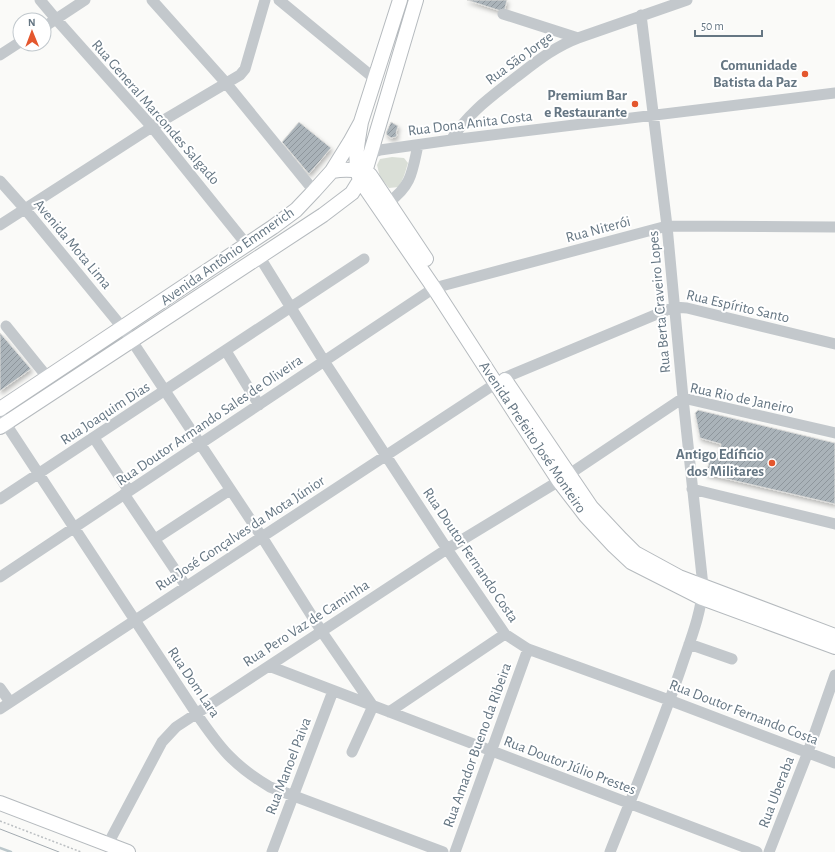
<svg xmlns="http://www.w3.org/2000/svg" width="835" height="852" viewBox="0 0 835 852" font-family="'Alegreya Sans',sans-serif">
	<style>
		.green { fill: #dadfd7 }
		.lines { fill: none; stroke-linecap: round; stroke-linejoin: round }
		.stream { stroke: #bbc7cb; stroke-width: 2.5 }
		.building { fill: url(#building-hatch); stroke: #dcdcda; filter: url(#shadow) }
		.major-casing { stroke: #b5babe; stroke-width: 16 }
		.path { stroke: #bbbfc2; stroke-width: 1.5; stroke-dasharray: 2 2; stroke-linecap: butt }
		.minor { stroke: #c3c8cc; stroke-width: 11 }
		.major { stroke: #fff; stroke-width: 14 }
		.tram { stroke: #a2aab0; stroke-width: 1 }
		.poi-dot { fill: #e4572e; stroke: #fff; stroke-width: 1.5 }
		.labels { text-anchor: middle; stroke-width: 4; stroke-linejoin: round; paint-order: stroke }
		.street-label { font-size: 15px; fill: #657683; stroke: #fff }
		.poi-label { font-size: 15px; font-weight: bold; fill: #657683; stroke: #fff; text-anchor: end }
	</style>
	<defs>
		<pattern id="building-hatch" width="6" height="6" patternUnits="userSpaceOnUse"><rect width="6" height="6" fill="#aab3b9"/><path d="M-1 1l2-2M0 6l6-6M5 7l2-2" fill="none" stroke="#8e969c"/></pattern>
		<filter id="shadow"><feDropShadow dx="1.5" dy="3" stdDeviation="2" flood-color="#0004"/></filter>
	</defs>
	<rect width="100%" height="100%" fill="#fafaf8"/>
	<path class="green" d="M392 157 404 158 408 163 404 176 399 187 389 188 380 177 377 165 380 159Z"/>
	<g class="lines">
		<path class="stream" d="M0 848 11 852"/>
	</g>
	<path class="building" d="M467 0H507L504 12Z
		M299 122 331 148 309 174 282 142Z
		M391 122 398 126 396 133 397 135 396 137 391 138 387 135 386 133Z
		M0 333 31 369 0 391Z
		M698 410 835 443V504L706 474 712 451 720 453 721 444 700 438 695 413Z"/>
	<g class="lines">
		<defs>
			<path id="major" d="M361 122C358 141 353 161 360 180L434 288 559 481 586 516 614 546 631 562 702 598 835 647
				M332 171C345 169 359 169 370 175L426 259
				M505 380 591 507 621 539 635 553 679 577 835 636
				M0 409 273 227 296 210 314 191 332 171 350 142 361 122 400 0
				M0 427 323 215 352 193 365 172 416 0
				M0 803 128 852"/>
		</defs>
		<use href="#major" class="major-casing"/>
		<path class="path" d="M0 821 81 852"/>
		<path class="minor" d="M40 0 56 19 152 127 247 245
			M152 0 226 83 314 191
			M279 0 375 79
			M503 14 578 38
			M44 27 85 0
			M0 55 20 42
			M451 140C468 113 491 97 515 78 536 62 554 47 578 38L687 0
			M371 153 380 150 451 140 835 93
			M0 181 25 209 126 332 262 537 322 632 373 706 352 752
			M389 202C412 185 412 172 418 145
			M0 225 152 127 240 75 245 69 265 0
			M259 256 324 361 447 549 505 634 528 649 669 700 835 763
			M6 326 48 378
			M226 351 259 405
			M0 415 196 713C220 748 233 765 270 787L443 852
			M94 438 129 491
			M692 489 835 524
			M124 494 186 586
			M0 499 364 259
			M155 539 230 490
			M0 577 434 288 667 226 835 227
			M689 644 732 659
			M269 666 757 852
			M0 688 10 702
			M0 709 504 378 674 307 687 308 835 344
			M389 712 505 634
			M108 844 162 742 176 727 447 549 559 481 683 398 835 433
			M272 852 333 691
			M455 852 528 649
			M610 852C634 792 659 732 680 671 689 643 701 616 703 586L683 398 667 226 641 15
			M769 852 808 752 835 675"/>
		<use href="#major" class="major"/>
		<path class="tram" d="M0 829 59 852"/>
	</g>
	<g class="poi-dot">
		<circle cx="805" cy="74" r="4"/>
		<circle cx="635" cy="104" r="4"/>
		<circle cx="772" cy="463" r="4"/>
	</g>
	<g class="labels">
		<g class="street-label">
			<text transform="translate(519 58) rotate(-36)" y="5">Rua São Jorge</text>
			<text transform="translate(156 112) rotate(49)" y="5">Rua General Marcondes Salgado</text>
			<text transform="translate(470 123) rotate(-7)" y="5">Rua Dona Anita Costa</text>
			<text transform="translate(598 229) rotate(-15)" y="5">Rua Niterói</text>
			<text transform="translate(73 244) rotate(50)" y="5">Avenida Mota Lima</text>
			<text transform="translate(227 256) rotate(-35)" y="5">Avenida Antônio Emmerich</text>
			<text transform="translate(659 302) rotate(-95)" y="5">Rua Berta Craveiro Lopes</text>
			<text transform="translate(738 306) rotate(13)" y="5">Rua Espírito Santo</text>
			<text transform="translate(742 398) rotate(12)" y="5">Rua Rio de Janeiro</text>
			<text transform="translate(105 413) rotate(-33)" y="5">Rua Joaquim Dias</text>
			<text transform="translate(209 420) rotate(-34)" y="5">Rua Doutor Armando Sales de Oliveira</text>
			<text transform="translate(533 437) rotate(56)" y="5">Avenida Prefeito José Monteiro</text>
			<text transform="translate(240 533) rotate(-33)" y="5">Rua José Gonçalves da Mota Júnior</text>
			<text transform="translate(471 555) rotate(56)" y="5">Rua Doutor Fernando Costa</text>
			<text transform="translate(306 623) rotate(-33)" y="5">Rua Pero Vaz de Caminha</text>
			<text transform="translate(194 682) rotate(56)" y="5">Rua Dom Lara</text>
			<text transform="translate(744 712) rotate(21)" y="5">Rua Doutor Fernando Costa</text>
			<text transform="translate(477 745) rotate(-70)" y="5">Rua Amador Bueno da Ribeira</text>
			<text transform="translate(570 765) rotate(21)" y="5">Rua Doutor Júlio Prestes</text>
			<text transform="translate(288 766) rotate(-69)" y="5">Rua Manoel Paiva</text>
			<text transform="translate(776 792) rotate(-69)" y="5">Rua Uberaba</text>
		</g>
		<g class="poi-label">
			<text x="797" y="70">Comunidade<tspan x="797" dy="17">Batista da Paz</tspan></text>
			<text x="627" y="100">Premium Bar<tspan x="627" dy="17">e Restaurante</tspan></text>
			<text x="764" y="459">Antigo Edíficio<tspan x="764" dy="17">dos Militares</tspan></text>
		</g>
	</g>
	<g transform="translate(32 32) rotate(359)"><circle r="19" fill="#ffffff" stroke="#c1c8cd"/>
	<path d="M0-3L7 15L0 10L-7 15Z" fill="#e4572e"/>
	<text y="-6" font-size="11" font-weight="bold" text-anchor="middle" fill="#657683">N</text>
	</g>
	<path d="M695 30v6h67v-6" fill="none" stroke="#657683" stroke-width="2"/>
	<text x="701" y="30" font-size="12" fill="#657683" stroke="#ffffff" stroke-width="3" paint-order="stroke">50 m</text>
</svg>
